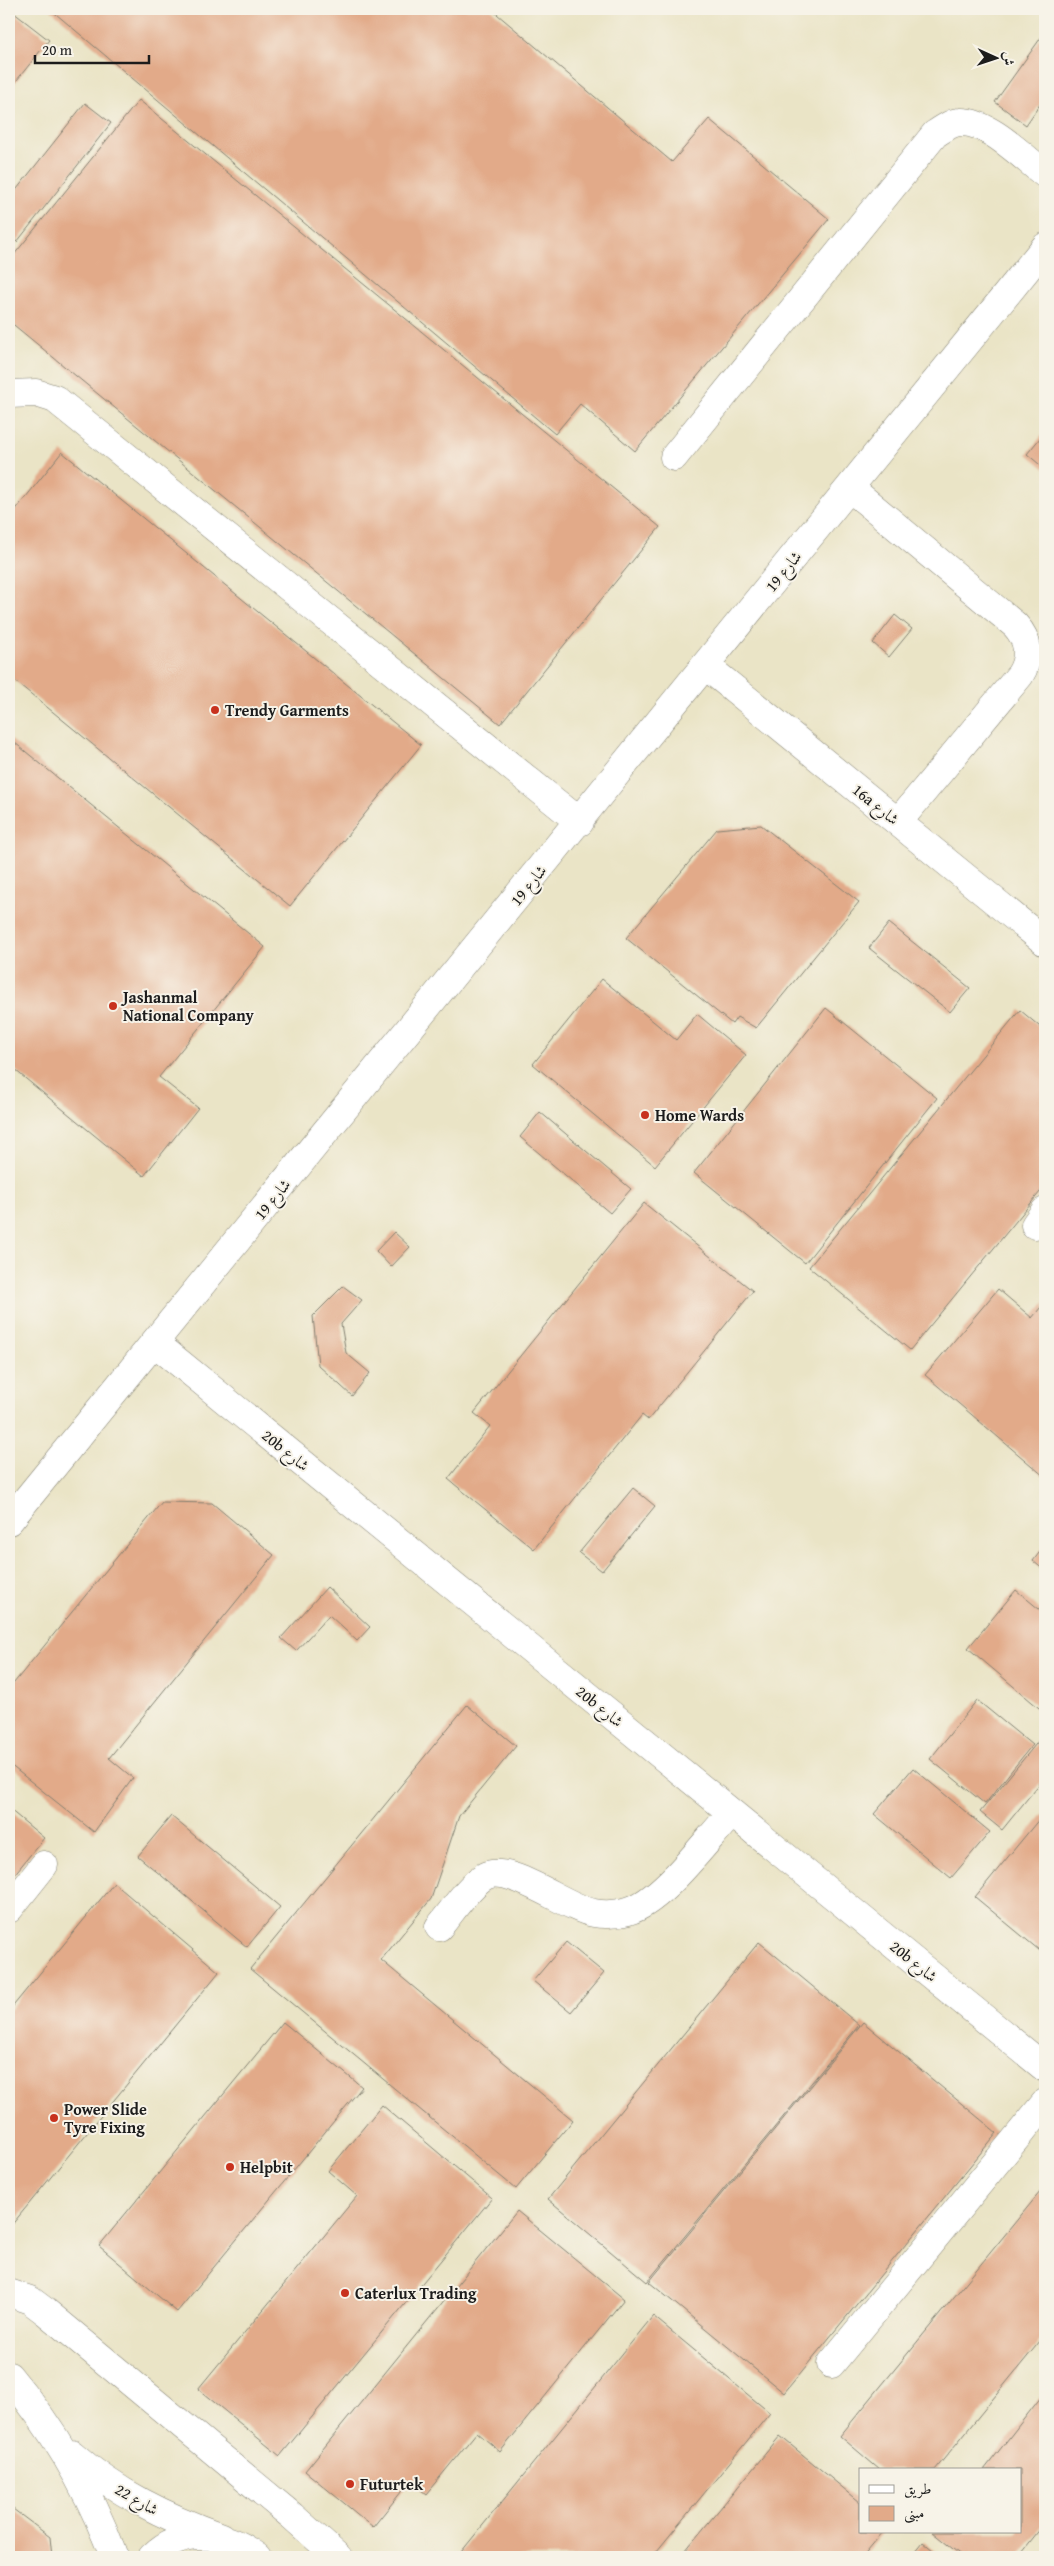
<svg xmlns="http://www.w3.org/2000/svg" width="1054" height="2566" viewBox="0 0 1054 2566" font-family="'Gentium Book Plus',Amiri,serif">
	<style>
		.building { fill: #e2aa89 }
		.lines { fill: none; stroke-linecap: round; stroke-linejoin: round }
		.minor-casing { stroke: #838071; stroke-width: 29 }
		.minor { stroke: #fff; stroke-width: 28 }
		.poi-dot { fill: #c8321e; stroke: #f7f3e8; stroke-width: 2 }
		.labels { text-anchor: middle; stroke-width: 4; stroke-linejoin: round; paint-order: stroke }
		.street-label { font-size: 16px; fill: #1c1c1c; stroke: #f7f3e8 }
		.poi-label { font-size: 16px; font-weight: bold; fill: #1c1c1c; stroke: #f7f3e8; text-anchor: start }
	</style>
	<rect width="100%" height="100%" fill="#f7f3e8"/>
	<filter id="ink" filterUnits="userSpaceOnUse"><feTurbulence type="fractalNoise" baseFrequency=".02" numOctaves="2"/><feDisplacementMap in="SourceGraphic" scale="10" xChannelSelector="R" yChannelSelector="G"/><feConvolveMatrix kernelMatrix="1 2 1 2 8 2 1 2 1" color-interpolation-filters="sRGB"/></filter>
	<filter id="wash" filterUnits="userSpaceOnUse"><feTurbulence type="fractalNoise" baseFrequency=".0096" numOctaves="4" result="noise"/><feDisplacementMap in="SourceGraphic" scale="20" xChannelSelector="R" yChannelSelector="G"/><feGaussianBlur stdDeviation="1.12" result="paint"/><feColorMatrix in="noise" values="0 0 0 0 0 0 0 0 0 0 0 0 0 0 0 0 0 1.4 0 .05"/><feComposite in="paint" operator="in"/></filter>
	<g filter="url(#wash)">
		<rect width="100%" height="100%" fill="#eae4c6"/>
		<g id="blocks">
			<path class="building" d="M9 9 49 40 9 90Z
				M50 9H491L672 162 709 119 829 219 635 451 580 404 555 434Z
				M1045 32V97L1026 125 995 102Z
				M139 100 660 527 500 724 9 321V261Z
				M85 103 111 123 17 242 9 235V199Z
				M9 241 15 247 9 254Z
				M1045 432V469L1027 454Z
				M62 452 421 745 290 906 9 676V518Z
				M895 615 912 629 889 657 873 643Z
				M9 738 265 947 159 1077 198 1108 144 1176 9 1065Z
				M761 825 859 902 756 1028 737 1017 732 1024 626 938 717 829Z
				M889 923 970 988 950 1012 869 948Z
				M602 979 676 1040 697 1014 746 1055 655 1166 533 1064Z
				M826 1008 937 1098 805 1263 694 1173Z
				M1020 1010 1045 1031V1186L910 1350 809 1267Z
				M540 1112 631 1189 610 1213 520 1137Z
				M644 1203 753 1291 648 1420 642 1415 534 1549 448 1479 490 1426 474 1413Z
				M394 1232 410 1247 391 1267 376 1251Z
				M343 1286 362 1300 341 1324 346 1353 370 1373 352 1396 318 1365 313 1316Z
				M998 1289 1032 1318 1045 1302V1477L925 1375Z
				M633 1488 655 1506 602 1571 579 1553Z
				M162 1502 212 1503 274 1555 109 1758 133 1778 94 1832 9 1764V1689Z
				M1045 1545V1571L1033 1561Z
				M327 1587 370 1627 357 1641 329 1615 296 1651 281 1638Z
				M1016 1590 1045 1614V1713L968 1648Z
				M977 1700 1032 1745 985 1804 930 1759Z
				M467 1705 516 1746 459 1816 431 1899 381 1960 573 2120 516 2189 250 1969Z
				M1045 1733V1777L1002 1830 980 1812Z
				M913 1768 990 1832 951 1878 874 1814Z
				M9 1809 44 1838 9 1881Z
				M1045 1812V1955L975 1897Z
				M171 1816 280 1907 247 1947 138 1856Z
				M114 1883 219 1972 10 2227 9 2011Z
				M566 1942 604 1973 571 2012 533 1981Z
				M759 1942 859 2025 647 2282 548 2199Z
				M283 2022 362 2087 177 2312 99 2246Z
				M863 2022 997 2133 784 2393 649 2282Z
				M382 2105 492 2198 280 2456 198 2389 357 2196 328 2171Z
				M1045 2186V2335L935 2470H880L840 2436Z
				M517 2211 624 2299 500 2452 477 2432 426 2494 410 2481 373 2527 305 2471Z
				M653 2316 770 2413 652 2557H457Z
				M1045 2392V2523L1018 2557H963L932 2532H1020V2470H984Z
				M780 2436 860 2502V2532H883L862 2557H680Z
				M9 2506 50 2537 52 2557H9Z
				M923 2542 941 2557H911Z"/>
		</g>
	</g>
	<g filter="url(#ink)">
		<use href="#blocks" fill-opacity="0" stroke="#838071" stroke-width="1"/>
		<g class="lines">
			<defs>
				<path id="minor" d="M9 394 36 393 55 399 580 822
					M674 457 935 134C942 130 951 122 960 122 987 120 1024 158 1045 174
					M850 488 1015 625C1029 640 1031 657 1020 675L898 822
					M706 666 1045 942
					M1035 1225 1045 1211
					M155 1343 1045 2068
					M9 1521 1045 247
					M9 1909 44 1865
					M439 1927C451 1913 470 1884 485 1876 510 1863 566 1908 594 1913 604 1915 618 1914 628 1911 662 1902 707 1839 732 1813
					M9 2293 30 2300 46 2312 292 2516 338 2557
					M831 2364 1045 2103
					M9 2376C55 2431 89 2489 114 2557
					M72 2454C116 2493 166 2517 221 2537
					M152 2557C183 2526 224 2532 257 2557"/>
			</defs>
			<use href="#minor" class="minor-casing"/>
			<use href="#minor" class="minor"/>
		</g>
	</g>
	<g class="poi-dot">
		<circle cx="215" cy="710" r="5"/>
		<circle cx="113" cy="1006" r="5"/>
		<circle cx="645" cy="1115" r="5"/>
		<circle cx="54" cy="2118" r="5"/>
		<circle cx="230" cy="2167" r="5"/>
		<circle cx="345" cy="2293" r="5"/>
		<circle cx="350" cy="2484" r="5"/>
	</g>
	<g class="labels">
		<g class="street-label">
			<text transform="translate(783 571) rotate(-51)" y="6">شارع 19</text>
			<text transform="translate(876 804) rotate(39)" y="6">16a شارع</text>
			<text transform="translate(528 885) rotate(-51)" y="6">شارع 19</text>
			<text transform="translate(272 1199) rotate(-51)" y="6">شارع 19</text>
			<text transform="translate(286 1450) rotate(39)" y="6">20b شارع</text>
			<text transform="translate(600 1706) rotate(39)" y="6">20b شارع</text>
			<text transform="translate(914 1961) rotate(39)" y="6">20b شارع</text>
			<text transform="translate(137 2499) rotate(30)" y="6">شارع 22</text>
		</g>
		<g class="poi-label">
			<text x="225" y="716">Trendy Garments</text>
			<text x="123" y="1003">Jashanmal<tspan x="123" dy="18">National Company</tspan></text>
			<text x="655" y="1121">Home Wards</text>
			<text x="64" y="2115">Power Slide<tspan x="64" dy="18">Tyre Fixing</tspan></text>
			<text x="240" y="2173">Helpbit</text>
			<text x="355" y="2299">Caterlux Trading</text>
			<text x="360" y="2490">Futurtek</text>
		</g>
	</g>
	<rect width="1054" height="2566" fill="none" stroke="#f7f3e8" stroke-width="30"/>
	<rect x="859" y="2468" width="162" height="65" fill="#f7f3e8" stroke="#9f9d96"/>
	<rect x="869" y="2485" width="25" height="8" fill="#ffffff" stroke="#9f9d96"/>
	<text x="904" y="2494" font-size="15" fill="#1c1c1c">طريق</text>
	<rect x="869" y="2506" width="25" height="15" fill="#e2aa89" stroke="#9f9d96"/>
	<text x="904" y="2518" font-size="15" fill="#1c1c1c">مبنى</text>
	<g transform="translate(996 58) rotate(93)" stroke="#f7f3e8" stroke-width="4" paint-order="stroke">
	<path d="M0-4L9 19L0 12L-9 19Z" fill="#1c1c1c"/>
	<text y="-8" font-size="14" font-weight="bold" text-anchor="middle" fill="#1c1c1c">ش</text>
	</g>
	<path d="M35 55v8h114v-8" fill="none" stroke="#1c1c1c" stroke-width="2.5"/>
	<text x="42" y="55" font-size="15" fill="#1c1c1c" stroke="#f7f3e8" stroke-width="4" paint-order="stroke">20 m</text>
</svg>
